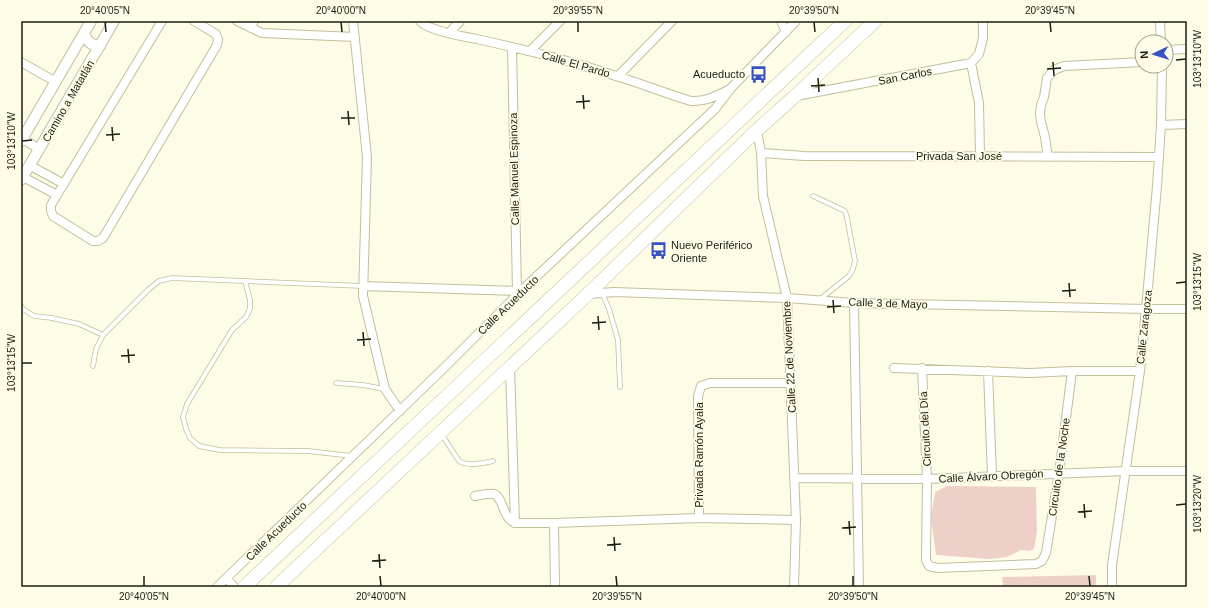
<svg xmlns="http://www.w3.org/2000/svg" width="1208" height="608" viewBox="0 0 1208 608" font-family="Arial,sans-serif">
	<style>
		.green { fill: #edd1c9 }
		.lines { fill: none; stroke-linecap: round; stroke-linejoin: round }
		.service-casing { stroke: #c2bf9b; stroke-width: 5.5 }
		.minor-casing { stroke: #c2bf9b; stroke-width: 10 }
		.tertiary-casing { stroke: #c2bf9b; stroke-width: 12 }
		.trunk-casing { stroke: #c2bf9b; stroke-width: 14 }
		.service { stroke: #fff; stroke-width: 4 }
		.minor { stroke: #fff; stroke-width: 8 }
		.tertiary { stroke: #fff; stroke-width: 10 }
		.trunk { stroke: #fff; stroke-width: 13 }
		.ticks { fill: none; stroke: #1e1c0f; stroke-width: 1.5 }
		.labels { text-anchor: middle; stroke-width: 3.5; stroke-linejoin: round; paint-order: stroke }
		.street-label { font-size: 11px; fill: #1e1c0f; stroke: #fefce6 }
		.poi-label { font-size: 11px; fill: #1e1c0f; stroke: #fefce6; text-anchor: end }
		.neatline { fill: none; stroke: #1e1c0f; stroke-width: 1.5 }
		.ticks-label { font-size: 10px; text-anchor: middle; fill: #1e1c0f }
	</style>
	<rect width="100%" height="100%" fill="#fefce6"/>
	<path class="green" d="M947 486 1036 487 1037 532 1034 549 1030 551 1021 550 1007 557 990 559 936 555 931 518 935 492Z
		M1096 575V587H1003L1002 577Z"/>
	<g class="lines">
		<defs>
			<path id="service" d="M813 196 845 211 847 218 855 261 853 269 849 276 819 300
				M245 281 250 300V309L246 317 232 330 187 404 183 417 186 429 190 438 199 446 220 450 308 451 352 456
				M602 293 609 309 618 340 620 387
				M21 306 23 309 34 316 52 318 79 324 103 335
				M93 366 96 349 103 335 148 290 159 281 172 278 363 286
				M336 383 363 385 384 389
				M442 435 459 461C469 467 482 463 493 461"/>
			<path id="minor" d="M162 21 51 205V211L53 216 93 241H98L103 238 217 45 218 39 216 34 194 21
				M237 21 262 33 355 37
				M353 21 367 157 363 296 385 389 400 411
				M420 21C427 30 465 37 477 39 525 50 573 61 619 77 643 84 667 94 691 101 705 102 716 96 728 90
				M781 21 786 32
				M1160 21 1161 42
				M251 28 254 21
				M449 33 460 21
				M512 47 517 291
				M1166 50 1187 49
				M530 51 560 21
				M21 62 56 82
				M971 63 979 103 980 156
				M618 76 672 21
				M796 96 971 63 979 54 983 38V21
				M1161 125 1187 124
				M757 130 761 153 763 196 787 298 796 520 794 587
				M21 138 39 149
				M761 153 804 156 1158 157
				M1048 157 1045 137 1041 122 1040 114 1041 105 1044 97 1047 78 1054 70 1064 66 1142 62
				M29 165 64 184
				M23 177 57 195
				M363 286 521 291
				M588 294 614 292 787 298 854 303 1146 309H1187
				M854 303 859 587
				M510 368 515 523
				M894 368 1030 373 1072 371H1140
				M922 368 927 479 926 560 929 566 938 568 1036 564 1042 561 1046 553 1059 473 1072 371
				M988 371 992 476
				M794 478 927 479 1125 471H1187
				M475 496C480 495 489 493 494 494 504 498 502 518 515 523H554L699 518 796 520
				M699 518 698 396 701 386 710 383H791
				M554 523 555 587
				M227 578 234 587
				M217 587 446 366 521 291 715 109 731 88 796 21
				M1112 587V565L1140 371 1146 309 1157 186 1161 125 1162 66"/>
			<path id="tertiary" d="M84 33C87 42 91 45 100 46
				M21 141 91 21
				M21 180 114 21"/>
			<path id="trunk" d="M244 587 845 21
				M276 587 588 294 757 130 794 97 875 21"/>
		</defs>
		<use href="#service" class="service-casing"/>
		<use href="#minor" class="minor-casing"/>
		<use href="#tertiary" class="tertiary-casing"/>
		<use href="#trunk" class="trunk-casing"/>
		<use href="#service" class="service"/>
		<use href="#minor" class="minor"/>
		<use href="#tertiary" class="tertiary"/>
		<use href="#trunk" class="trunk"/>
	</g>
	<path class="ticks" d="M105 22 106 32M341 22 342 32M578 22V32M814 22 815 32M1050 22 1051 32M1176 60 1186 59M1053 62 1054 76M1047 69 1061 68M818 78 819 92M811 86 825 85M583 95 584 109M576 102 590 101M348 111 349 125M341 118H355M112 127 113 141M106 135 120 134M22 141 32 140M1069 283 1070 297M1176 283 1186 282M1062 291 1076 290M833 300 834 313M827 307 841 306M598 316 599 330M592 323 606 322M363 332 364 346M357 340 371 339M128 349 129 363M121 356 135 355M22 363H32M1084 504 1085 518M1176 505 1186 504M1078 512 1092 511M849 521 850 535M842 528 856 527M614 537 615 551M607 545 621 544M379 554 380 568M372 561 386 560M144 576V586M380 576 381 586M616 576 617 586M853 576V586M1089 576 1090 586"/>
	<defs>
		<symbol id="bus-bare" viewBox="-9 -9 18 18"><path d="M-5-6H5V4H4V6H2V4H-2V6H-4V4H-5ZM-3.5-4V0h7V-4ZM-3.5 1.2v1.5H-2V1.2ZM2 1.2v1.5H3.5V1.2Z" fill="#3851c3" stroke="#fefce6" stroke-width="2.5" paint-order="stroke"/></symbol>
	</defs>
	<g fill-rule="evenodd">
		<use href="#bus-bare" x="746" y="62" width="25" height="25"/>
		<use href="#bus-bare" x="646" y="238" width="25" height="25"/>
	</g>
	<g class="labels">
		<g class="street-label">
			<text transform="translate(576 64) rotate(16)" y="4">Calle El Pardo</text>
			<text transform="translate(905 76) rotate(-11)" y="4">San Carlos</text>
			<text transform="translate(68 101) rotate(-60)" y="4">Camino a Matatlán</text>
			<text x="959" y="160">Privada San José</text>
			<text transform="translate(514 169) rotate(-91)" y="4">Calle Manuel Espinoza</text>
			<text transform="translate(888 303) rotate(2)" y="4">Calle 3 de Mayo</text>
			<text transform="translate(508 305) rotate(-44)" y="4">Calle Acueducto</text>
			<text transform="translate(1144 327) rotate(-84)" y="4">Calle Zaragoza</text>
			<text transform="translate(789 357) rotate(-93)" y="4">Calle 22 de Noviembre</text>
			<text transform="translate(925 429) rotate(-93)" y="4">Circuito del Día</text>
			<text transform="translate(699 455) rotate(-90)" y="4">Privada Ramón Ayala</text>
			<text transform="translate(1059 467) rotate(-82)" y="4">Circuito de la Noche</text>
			<text transform="translate(991 476) rotate(-3)" y="4">Calle Álvaro Obregón</text>
			<text transform="translate(276 531) rotate(-44)" y="4">Calle Acueducto</text>
		</g>
		<g class="poi-label">
			<text x="745" y="78">Acueducto</text>
			<text x="671" y="249" text-anchor="start">Nuevo Periférico<tspan x="671" dy="13">Oriente</tspan></text>
		</g>
	</g>
	<rect width="1208" height="608" fill="none" stroke="#fefce6" stroke-width="44"/>
	<g transform="translate(1154 54) rotate(266)"><circle r="19" fill="#fefce6" stroke="#a4a290"/>
	<path d="M0-3L7 15L0 10L-7 15Z" fill="#3851c3"/>
	<text y="-6" font-size="11" font-weight="bold" text-anchor="middle" fill="#1e1c0f">N</text>
	</g>
	<rect x="22" y="22" width="1164" height="564" class="neatline"/>
	<g class="ticks-label">
		<text x="105" y="14">20°40'05"N</text>
		<text x="341" y="14">20°40'00"N</text>
		<text x="578" y="14">20°39'55"N</text>
		<text x="814" y="14">20°39'50"N</text>
		<text x="1050" y="14">20°39'45"N</text>
		<text transform="translate(1197 59) rotate(-90)" y="4">103°13'10"W</text>
		<text transform="translate(11 141) rotate(-90)" y="4">103°13'10"W</text>
		<text transform="translate(1197 282) rotate(-90)" y="4">103°13'15"W</text>
		<text transform="translate(11 363) rotate(-90)" y="4">103°13'15"W</text>
		<text transform="translate(1197 504) rotate(-90)" y="4">103°13'20"W</text>
		<text x="144" y="600">20°40'05"N</text>
		<text x="381" y="600">20°40'00"N</text>
		<text x="617" y="600">20°39'55"N</text>
		<text x="853" y="600">20°39'50"N</text>
		<text x="1090" y="600">20°39'45"N</text>
	</g>
</svg>
